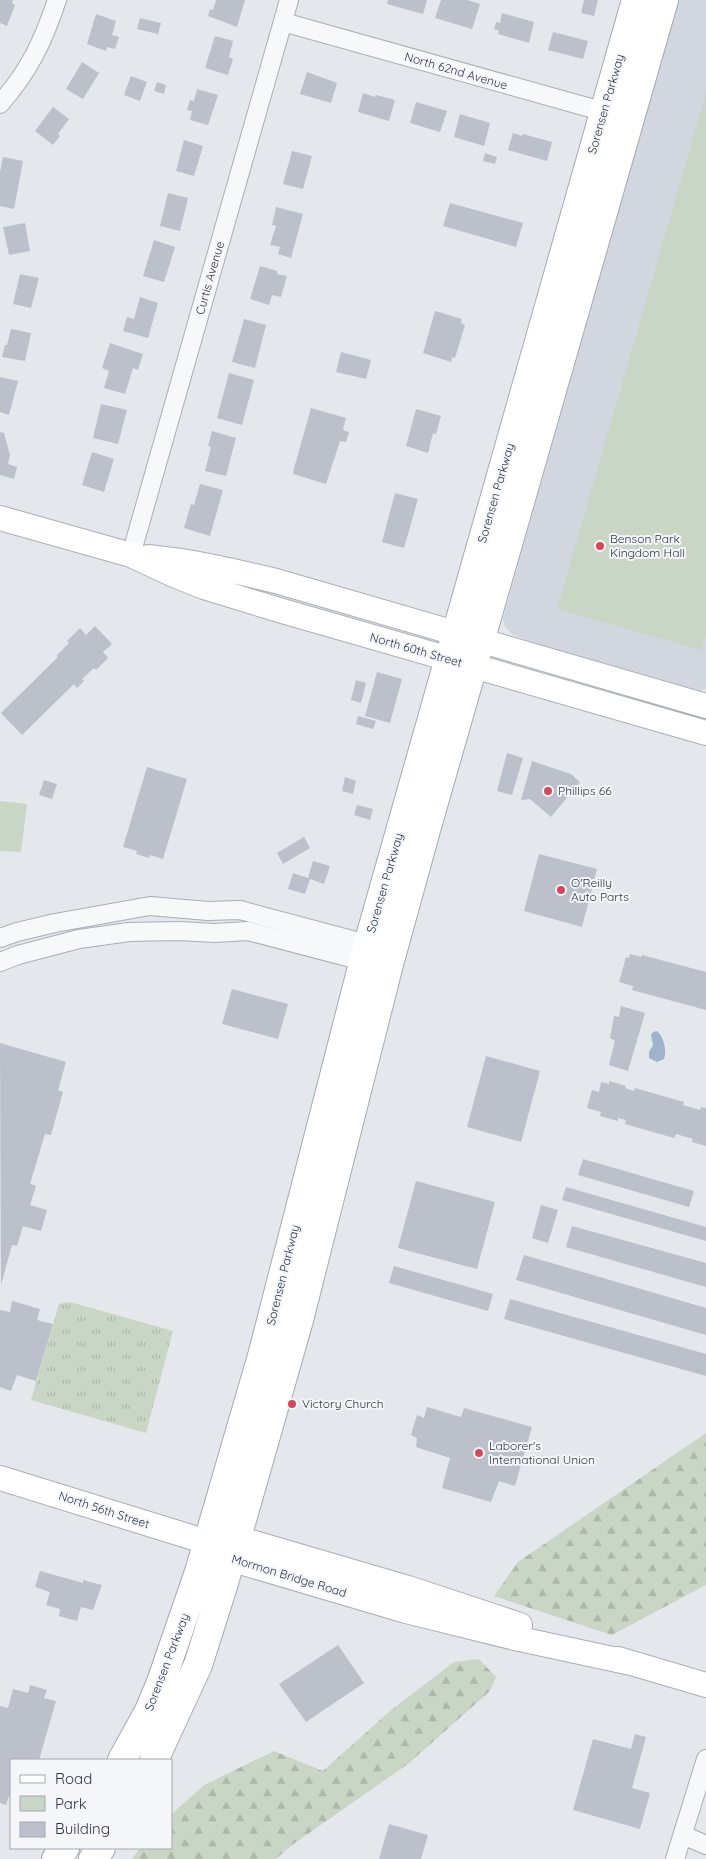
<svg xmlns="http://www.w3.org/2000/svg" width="706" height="1859" viewBox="0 0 706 1859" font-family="Quicksand,sans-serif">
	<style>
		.built { fill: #d2d6de }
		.grass { fill: url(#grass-tufts) }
		.forest { fill: url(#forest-firs) }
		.green { fill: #c9d6c5 }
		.water { fill: #9fb4cc }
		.building { fill: #bbc0ca }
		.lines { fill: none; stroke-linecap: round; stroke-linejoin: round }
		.street-casing { stroke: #a9aeb7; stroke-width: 20 }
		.secondary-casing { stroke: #a9aeb7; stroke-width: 26 }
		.primary-casing { stroke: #a3abb8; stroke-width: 30 }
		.street { stroke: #f7f8fa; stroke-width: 18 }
		.secondary { stroke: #fff; stroke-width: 24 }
		.primary { stroke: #fff; stroke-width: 28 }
		.poi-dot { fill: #d1495b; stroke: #f4f6f9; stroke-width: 2 }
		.labels { text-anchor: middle; stroke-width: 4; stroke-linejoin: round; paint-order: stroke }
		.street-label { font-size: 12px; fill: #2b3445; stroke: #f4f6f9 }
		.poi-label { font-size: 12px; fill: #2b3445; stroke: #f4f6f9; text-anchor: start }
	</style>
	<defs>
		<pattern id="grass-tufts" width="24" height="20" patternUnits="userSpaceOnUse" patternTransform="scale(1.25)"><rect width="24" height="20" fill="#c9d6c5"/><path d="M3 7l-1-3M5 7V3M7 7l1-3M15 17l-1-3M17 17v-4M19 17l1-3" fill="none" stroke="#adb8ab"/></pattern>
		<pattern id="forest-firs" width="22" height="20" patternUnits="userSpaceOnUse" patternTransform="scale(1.25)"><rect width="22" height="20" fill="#c9d6c5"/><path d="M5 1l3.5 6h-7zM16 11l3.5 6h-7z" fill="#adb8ab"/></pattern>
	</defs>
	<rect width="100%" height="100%" fill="#e4e7ec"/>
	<path class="built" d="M678 0H706V689L700 691 532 643 512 634 505 627 503 618Z"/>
	<path class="grass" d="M70 1302 173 1331 146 1433 31 1400 59 1304Z"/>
	<path class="forest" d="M706 1433V1585L612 1635 494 1596 518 1562Z
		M479 1659 496 1677 490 1691 408 1764 292 1845 276 1859H132L140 1848H171V1815L204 1785 274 1751 323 1771 391 1710 454 1662Z"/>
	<path class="green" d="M706 93V634L701 650 557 609Z
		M0 801 27 804 21 852 0 851Z"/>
	<path class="water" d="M657 1031C664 1037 667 1051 664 1059L657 1062 649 1058V1052L653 1045 651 1035 653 1032Z"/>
	<path class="building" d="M0 0H13L12 3 15 5 7 26 0 23Z
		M216 0H245L237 27 208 16 210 9 213 10Z
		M388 0H427L423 14 387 4Z
		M441 0H467L480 4 472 29 435 18Z
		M584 0H598L594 16 581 13Z
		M502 13 534 22 529 43 498 34 499 31 494 29 496 22 500 23Z
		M96 14 116 21 112 35 119 37 115 49 107 47 106 51 87 44Z
		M140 18 161 23 158 34 137 29Z
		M553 32 588 41 583 59 548 50Z
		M215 36 233 41 229 57 233 59 228 75 205 68Z
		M82 62 99 73 83 99 66 89Z
		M307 72 337 83 331 103 300 94Z
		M131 76 147 82 140 101 124 95Z
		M157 82 166 85 164 94 154 91Z
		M197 89 218 95 208 125 190 120 192 111 187 110 190 100 194 101Z
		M363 93 375 97 376 95 395 100 389 121 358 112Z
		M416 102 447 111 440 132 410 123Z
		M53 107 69 119 58 134 60 136 53 145 35 131Z
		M460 114 490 123 484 146 454 137Z
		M513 133 522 136 523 134 552 142 547 161 508 150Z
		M184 140 203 146 194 176 176 171Z
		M292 151 312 156 303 189 283 184Z
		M485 153 497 157 495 164 483 161Z
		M3 157 23 161 14 209 0 206V172Z
		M168 193 188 198 180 231 160 226Z
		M450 203 523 223 516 247 443 226Z
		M276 207 303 214 291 258 278 254 280 247 270 245 276 226 272 225Z
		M25 223 30 251 9 255 3 227Z
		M154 240 175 247 164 282 143 276Z
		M260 266 277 271V274L287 276 281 297 272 295 269 305 250 299Z
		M20 274 39 278 31 308 13 304Z
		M140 297 158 303 148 338 123 331 127 317 134 319Z
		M435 311 462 319 461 323 465 325 455 358 452 357 451 362 423 353Z
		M244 319 266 325 255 368 232 362Z
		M11 329 31 333 25 361 2 357 5 345H7Z
		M110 343 143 354 138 370 133 368 125 394 104 388 109 371 102 368Z
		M341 352 371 360 366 379 336 372Z
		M229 373 254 380 242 425 217 418Z
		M0 377 18 381 9 415 0 412Z
		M101 404 127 410 118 444 93 438Z
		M311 408 346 418 343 430 349 432 346 442 340 441 326 484 293 474V472Z
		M416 409 441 416 436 434 433 433 428 453 406 446Z
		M212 431 236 438 226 476 205 471 211 447 208 446Z
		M0 432 4 433 10 455 8 464 17 467 14 479 0 475Z
		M92 452 114 459 104 492 82 485Z
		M200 484 223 490 210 536 184 528 191 504 194 505Z
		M395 493 418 499 404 548 382 542Z
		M95 626 112 644 103 652 108 658 96 670 94 668 82 679 84 681 77 688 74 684 22 735 1 713 58 657 57 655 69 643 67 641 80 628 86 635Z
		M377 672 402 679 390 723 365 716Z
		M356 680 366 683 361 703 351 700Z
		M358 716 376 721 373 729 356 724Z
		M507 753 523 758 512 795 497 791Z
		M532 761 571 774 580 782 551 817 530 799 521 800Z
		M147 767 187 779 163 859 150 855 149 858 136 854 137 851 123 847Z
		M345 777 356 781 353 794 342 791Z
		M44 780 57 784 52 799 39 795Z
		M357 805 373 809 370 820 354 815Z
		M304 837 310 848 283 864 277 853Z
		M539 854 597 869 582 927 524 911Z
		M313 861 330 866 324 884 310 879 305 894 288 889 293 873 308 878Z
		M630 954 641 957 642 955 706 972V1010L632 990 633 986 619 982 626 957 629 958Z
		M232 989 288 1004 278 1039 222 1024Z
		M621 1006 645 1013 628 1071 609 1065 615 1041 610 1038 614 1016 619 1017Z
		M0 1043 66 1062 58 1090 63 1092 51 1135 45 1134 30 1184 36 1186 30 1205 47 1210 41 1231 23 1226 17 1246 12 1245 1 1285Z
		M486 1056 540 1071 521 1142 467 1127Z
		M609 1081 626 1086 625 1088 634 1091 635 1088 684 1102 683 1105 700 1110 701 1107 706 1108V1146L692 1142 693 1139 676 1134 674 1138 625 1124 626 1120 618 1118V1121L600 1116 601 1112 587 1108 592 1090 599 1092 601 1082 609 1084Z
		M583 1159 694 1191 689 1207 578 1175Z
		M416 1181 495 1202 477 1269 398 1248Z
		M566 1187 706 1227V1241L562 1200Z
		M541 1205 558 1210 548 1243 532 1238Z
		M572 1226 706 1263V1287L566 1247Z
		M524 1255 706 1308V1335L516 1280Z
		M394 1266 493 1294 488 1311 389 1283Z
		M510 1299 706 1354V1376L504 1319Z
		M12 1301 40 1309 37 1320 53 1324 36 1381 17 1375 11 1391 0 1387V1310L10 1312Z
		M427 1407 461 1417 464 1408 532 1427 515 1486 499 1481 491 1502 442 1488 450 1458 416 1447 417 1438 411 1435 417 1415 424 1418Z
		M40 1571 83 1583V1580L102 1585 93 1610 81 1607 77 1621 59 1616 60 1609 46 1605 50 1592 35 1587Z
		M338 1645 364 1683 306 1722 279 1684Z
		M30 1685 47 1690 44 1698 56 1701 39 1760H11V1796H9L6 1805 0 1803V1706L8 1708 13 1689 28 1693Z
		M635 1734 646 1737 632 1788 650 1793 640 1829 573 1810 593 1739 631 1749Z
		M389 1824 428 1835 421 1859H379Z"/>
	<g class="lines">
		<defs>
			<path id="street" d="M283 22 612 114
				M0 104C29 71 43 42 57 0
				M131 555 289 0
				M0 938 17 932 55 923 150 906 208 911 240 910 378 947
				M0 962 18 955 79 939 129 932 179 931 215 933 248 931 374 964
				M683 1835 706 1845
				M675 1859 706 1759"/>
			<path id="secondary" d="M0 518 131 555 174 575 204 587 279 610 706 733
				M148 557C192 561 234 571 276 581L706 706
				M0 1478 207 1542 230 1559 406 1611 515 1638 631 1663
				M219 1541 236 1538 258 1544 408 1588 520 1625
				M618 1659 706 1685"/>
			<path id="primary" d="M122 1760 149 1711 161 1682 199 1572 262 1356 368 944 636 0
				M154 1760 198 1665 224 1583 299 1320 388 968 426 830 664 0
				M56 1859 65 1848
				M93 1859 101 1848"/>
		</defs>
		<use href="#street" class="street-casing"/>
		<use href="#secondary" class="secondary-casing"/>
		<use href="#primary" class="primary-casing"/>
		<use href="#street" class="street"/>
		<use href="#secondary" class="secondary"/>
		<use href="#primary" class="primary"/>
	</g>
	<g class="poi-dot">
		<circle cx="600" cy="546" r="5"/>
		<circle cx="548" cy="791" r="5"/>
		<circle cx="561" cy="890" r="5"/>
		<circle cx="292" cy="1404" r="5"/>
		<circle cx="479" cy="1453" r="5"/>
	</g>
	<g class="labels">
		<g class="street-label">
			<text transform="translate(456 71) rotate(16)" y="4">North 62nd Avenue</text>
			<text transform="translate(606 104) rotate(-74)" y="4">Sorensen Parkway</text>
			<text transform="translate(210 278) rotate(-74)" y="4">Curtis Avenue</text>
			<text transform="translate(496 493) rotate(-74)" y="4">Sorensen Parkway</text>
			<text transform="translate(416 650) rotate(16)" y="4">North 60th Street</text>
			<text transform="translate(385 883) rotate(-74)" y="4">Sorensen Parkway</text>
			<text transform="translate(283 1275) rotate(-76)" y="4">Sorensen Parkway</text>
			<text transform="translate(104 1510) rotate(18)" y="4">North 56th Street</text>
			<text transform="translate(289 1576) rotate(17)" y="4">Mormon Bridge Road</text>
			<text transform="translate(167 1662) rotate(-69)" y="4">Sorensen Parkway</text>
		</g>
		<g class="poi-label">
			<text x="610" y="543">Benson Park<tspan x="610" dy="14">Kingdom Hall</tspan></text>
			<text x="558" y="795">Phillips 66</text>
			<text x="571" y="887">O'Reilly<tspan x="571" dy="14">Auto Parts</tspan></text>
			<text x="302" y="1408">Victory Church</text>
			<text x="489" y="1450">Laborer's<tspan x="489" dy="14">International Union</tspan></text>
		</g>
	</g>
	<rect x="10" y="1759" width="162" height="90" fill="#f4f6f9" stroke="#a4a8b1"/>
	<rect x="20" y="1775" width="25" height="8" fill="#ffffff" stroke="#a4a8b1"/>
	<text x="55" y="1784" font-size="15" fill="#2b3445">Road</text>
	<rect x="20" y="1796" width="25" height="15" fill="#c9d6c5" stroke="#a4a8b1"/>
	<text x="55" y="1809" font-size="15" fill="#2b3445">Park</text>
	<rect x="20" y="1822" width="25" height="15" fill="#bbc0ca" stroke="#a4a8b1"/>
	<text x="55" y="1834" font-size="15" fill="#2b3445">Building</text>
</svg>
